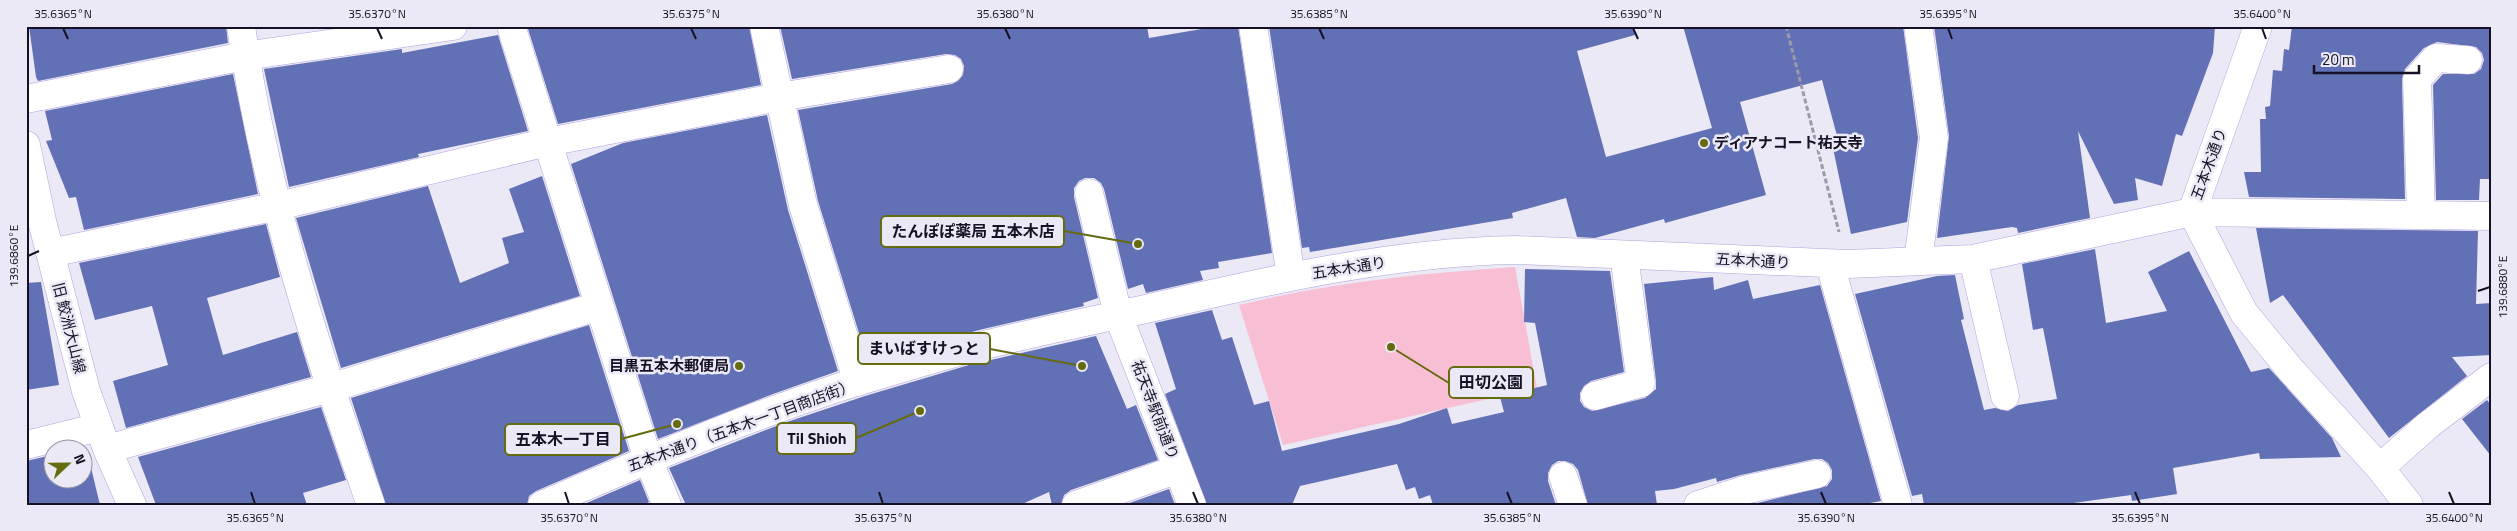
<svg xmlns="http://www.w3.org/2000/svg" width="2517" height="531" viewBox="0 0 2517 531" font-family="'Titillium Web','Noto Sans JP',sans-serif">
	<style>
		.green { fill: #f8bed4 }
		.building { fill: #6270b5 }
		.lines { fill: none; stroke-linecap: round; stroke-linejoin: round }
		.minor-casing { stroke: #afa3de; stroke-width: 29 }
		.path { stroke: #9c99a8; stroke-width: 3; stroke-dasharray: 5 2.5; stroke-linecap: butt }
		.minor { stroke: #fff; stroke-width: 28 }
		.ticks { fill: none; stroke: #161126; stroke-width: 2 }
		.poi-dot { fill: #656b0f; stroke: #ebe9f5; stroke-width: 2 }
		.labels { text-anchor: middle; stroke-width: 5; stroke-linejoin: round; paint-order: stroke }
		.poi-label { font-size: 15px; font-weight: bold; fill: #161126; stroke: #ebe9f5; text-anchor: start }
		.street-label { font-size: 15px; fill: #161126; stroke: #ebe9f5 }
		.leader { fill: none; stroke: #656b0f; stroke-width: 2 }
		.callout-dot { fill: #656b0f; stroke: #ebe9f5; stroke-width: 2 }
		.callout { fill: #ebe9f5; stroke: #656b0f; stroke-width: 2 }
		.callout-label { font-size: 16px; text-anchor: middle; font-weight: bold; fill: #161126 }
		.neatline { fill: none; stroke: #161126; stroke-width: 2 }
		.ticks-label { font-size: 12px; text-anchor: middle; fill: #161126 }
	</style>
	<rect width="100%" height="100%" fill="#ebe9f5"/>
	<path class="green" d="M1515 267 1537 388 1283 445 1239 305C1329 283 1422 273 1515 267Z"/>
	<path class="building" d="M29 26H226L228 43 38 81 36 77Z
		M544 26H749L761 85 558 124 528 29Z
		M780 26H1147L1149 38 1219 26H1238L1272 253 1218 262 1219 268 1200 271 1203 280 1146 293 1143 284 1128 289 1104 189 1101 183 1094 178H1085L1079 181 1074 188V197L1098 298 1083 303 1084 306 979 330 868 362 818 201 798 110 952 84 958 81 963 75 964 66 961 59 955 55 946 54 792 79Z
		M1269 26H1634L1635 35 1577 51 1606 157 1712 128 1683 26H1903L1918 138 1907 222 1851 234 1833 148 1840 147 1822 80 1740 102 1766 195 1665 223 1664 219 1595 238 1577 237 1566 198 1512 213 1513 218 1310 252 1309 247 1302 248Z
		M1934 26H2215L2213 53 2182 136 2176 134 2162 186 2135 178 2138 200 2114 204 2078 131 2090 218 2018 233 2017 228 2012 227 1937 238 1949 136Z
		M2292 26H2491V179H2480L2479 200H2436L2433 85 2443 74H2474L2481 69 2484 60 2482 53 2476 47 2437 42 2424 48 2405 69 2402 79 2405 199 2249 197 2244 172H2261L2260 119H2266L2265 107 2270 106 2273 70 2282 71 2284 49 2289 50Z
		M498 35 528 131 418 154 419 157 289 187 264 69 402 49V53Z
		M233 74 258 194 84 230 76 197 69 198 46 141 52 140 45 111Z
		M767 115 788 210 838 371 773 394 658 439 571 164 623 143Z
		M542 176 580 296 341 368 296 218 428 186 460 283 509 263 502 238 524 232 509 189Z
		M266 224 280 277 207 298 223 355 297 332 311 377 126 428 113 381 168 365 152 306 95 320 79 263Z
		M2256 228 2478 231 2476 304 2491 303V355L2452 357 2467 376 2389 438 2283 295 2270 303Z
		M2095 249 2106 323 2167 311 2148 272 2189 251 2251 372 2269 368 2332 438 2341 457 2260 459 2259 453 2173 468 2177 494 2132 501 2131 495 2059 505H1924L1922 494 1912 496 1855 294 1937 276 1955 275 1964 319 1961 320 1984 410 1995 408 2008 411 2018 405 2057 399 2043 328 2033 330 2022 264Z
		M1525 269 1610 271 1624 372 1591 381 1584 386 1580 393V401L1584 407 1592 411 1645 398 1656 389V381L1644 284 1713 277 1714 290 1748 280 1753 299 1820 285 1881 501 1859 505H1750L1827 486 1832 479V470L1828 463 1822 459H1814L1741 475 1717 482 1716 478 1674 489 1655 491 1657 505H1588L1578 470 1573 464 1565 461H1558L1552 465 1548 473V481L1556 505H1433L1430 495 1419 499 1415 487 1406 490 1397 464 1300 486 1292 505H1207L1165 394 1176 389 1155 323 1212 310 1222 340 1232 337 1254 405 1269 401 1282 451 1399 424 1447 408 1452 424 1504 412 1500 397 1547 385 1535 323 1524 322Z
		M41 282 59 385 26 390V283Z
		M589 325 629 451 536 491 529 496 527 505H386L351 398Z
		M1096 336 1127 409 1136 405 1158 460 1071 490 1064 495 1061 505H1052L1049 492 1020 505H686L669 468 784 423 865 396 969 365Z
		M2487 400 2491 405V456L2462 419Z
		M321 407 346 480 303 493 307 505H156L138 457Z
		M86 447 100 505H26V461L52 455V478H82V448H80Z
		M640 480 649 502 644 505H582Z
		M1169 489 1175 505H1124Z"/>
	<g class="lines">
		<defs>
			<path id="minor" d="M241 26C263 186 317 353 371 505
				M511 26 648 459 667 505
				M764 26 803 205 858 382
				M1253 26 1291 277
				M1918 26 1934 138 1918 261
				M26 99 245 56 453 26
				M26 145 42 221 86 391 107 449 132 505
				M1089 193 1118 315 1192 505
				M2192 212 2244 313 2290 369 2380 468 2409 505
				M2192 212 2258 26
				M2421 215 2417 79 2436 58 2468 60
				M50 253 278 206 548 142 779 97 949 69
				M1973 259 2005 396
				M1830 264 1898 505
				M1595 396 1641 383 1624 255
				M26 445 99 427
				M107 449 330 388 599 306
				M2380 468 2427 426 2491 377
				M1563 476 1573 505
				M542 505C646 460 751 415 859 381 906 367 953 352 1001 341 1050 329 1100 319 1150 308 1269 280 1393 252 1516 250L1848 264 1973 259 2192 212 2491 216
				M1076 505 1178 469
				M1698 505 1744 490 1817 474"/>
		</defs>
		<use href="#minor" class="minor-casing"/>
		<path class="path" d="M1786 26 1839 232"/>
		<use href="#minor" class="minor"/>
	</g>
	<path class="ticks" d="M63 28 68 39M377 28 382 39M691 28 696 39M1005 28 1010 39M1319 28 1324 39M1633 28 1638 39M1948 28 1952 39M2262 28 2266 39M28 256 39 251M2478 291 2490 287M251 492 255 504M565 492 569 504M879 492 883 504M1193 492 1198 504M1507 492 1512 504M1821 492 1826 504M2135 492 2140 504M2449 492 2454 504"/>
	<g class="poi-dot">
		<circle cx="1704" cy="143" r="5"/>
		<circle cx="739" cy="366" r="5"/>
	</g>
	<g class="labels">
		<g class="poi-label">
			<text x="1714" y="148">ディアナコート祐天寺</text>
			<text x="729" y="371" text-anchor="end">目黒五本木郵便局</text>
		</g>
		<g class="street-label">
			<text transform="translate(2209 164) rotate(-70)" y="5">五本木通り</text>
			<text transform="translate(1753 261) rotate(3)" y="5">五本木通り</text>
			<text transform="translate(1349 268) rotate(-9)" y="5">五本木通り</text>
			<text transform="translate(69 328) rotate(76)" y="5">旧 鮫洲大山線</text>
			<text transform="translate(1155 410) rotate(69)" y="5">祐天寺駅前通り</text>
			<text transform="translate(741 426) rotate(-20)" y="5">五本木通り（五本木一丁目商店街）</text>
		</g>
	</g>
	<path class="leader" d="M1138 244L1064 231M1082 366L990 349M1391 347L1449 383M920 411L856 438M677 424L621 439"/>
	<g class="callout-dot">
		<circle cx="1138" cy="244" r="5"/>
		<circle cx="1082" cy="366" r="5"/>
		<circle cx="1391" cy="347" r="5"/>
		<circle cx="920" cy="411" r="5"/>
		<circle cx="677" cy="424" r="5"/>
	</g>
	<g class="callout">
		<rect x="881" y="216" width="183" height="31" rx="5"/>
		<rect x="858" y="333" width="132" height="31" rx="5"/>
		<rect x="1449" y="367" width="84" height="31" rx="5"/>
		<rect x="777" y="423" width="79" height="31" rx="5"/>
		<rect x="505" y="424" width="116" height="31" rx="5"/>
	</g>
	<g class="callout-label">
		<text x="973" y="237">たんぽぽ薬局 五本木店</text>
		<text x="924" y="354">まいばすけっと</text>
		<text x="1491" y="388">田切公園</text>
		<text x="817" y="444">Til Shioh</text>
		<text x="563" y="445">五本木一丁目</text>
	</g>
	<rect width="2517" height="531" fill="none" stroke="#ebe9f5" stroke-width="55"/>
	<g transform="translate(68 464) rotate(68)"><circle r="24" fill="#ebe9f5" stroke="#9693a2"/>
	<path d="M0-4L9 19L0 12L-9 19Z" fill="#656b0f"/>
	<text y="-8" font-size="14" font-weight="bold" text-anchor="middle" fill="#161126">N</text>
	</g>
	<path d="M2314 65v8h105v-8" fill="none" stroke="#161126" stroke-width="2.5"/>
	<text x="2322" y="65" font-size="15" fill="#161126" stroke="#ebe9f5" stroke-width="4" paint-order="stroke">20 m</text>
	<rect x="28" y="28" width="2462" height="476" class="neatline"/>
	<g class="ticks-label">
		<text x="63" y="18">35.6365°N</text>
		<text x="377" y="18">35.6370°N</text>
		<text x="691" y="18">35.6375°N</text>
		<text x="1005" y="18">35.6380°N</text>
		<text x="1319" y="18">35.6385°N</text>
		<text x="1633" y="18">35.6390°N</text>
		<text x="1948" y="18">35.6395°N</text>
		<text x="2262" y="18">35.6400°N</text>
		<text transform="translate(14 256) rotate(-90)" y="4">139.6860°E</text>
		<text transform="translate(2503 287) rotate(-90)" y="4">139.6880°E</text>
		<text x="255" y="522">35.6365°N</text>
		<text x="569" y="522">35.6370°N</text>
		<text x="883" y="522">35.6375°N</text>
		<text x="1198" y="522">35.6380°N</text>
		<text x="1512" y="522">35.6385°N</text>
		<text x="1826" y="522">35.6390°N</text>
		<text x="2140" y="522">35.6395°N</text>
		<text x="2454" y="522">35.6400°N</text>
	</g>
</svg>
